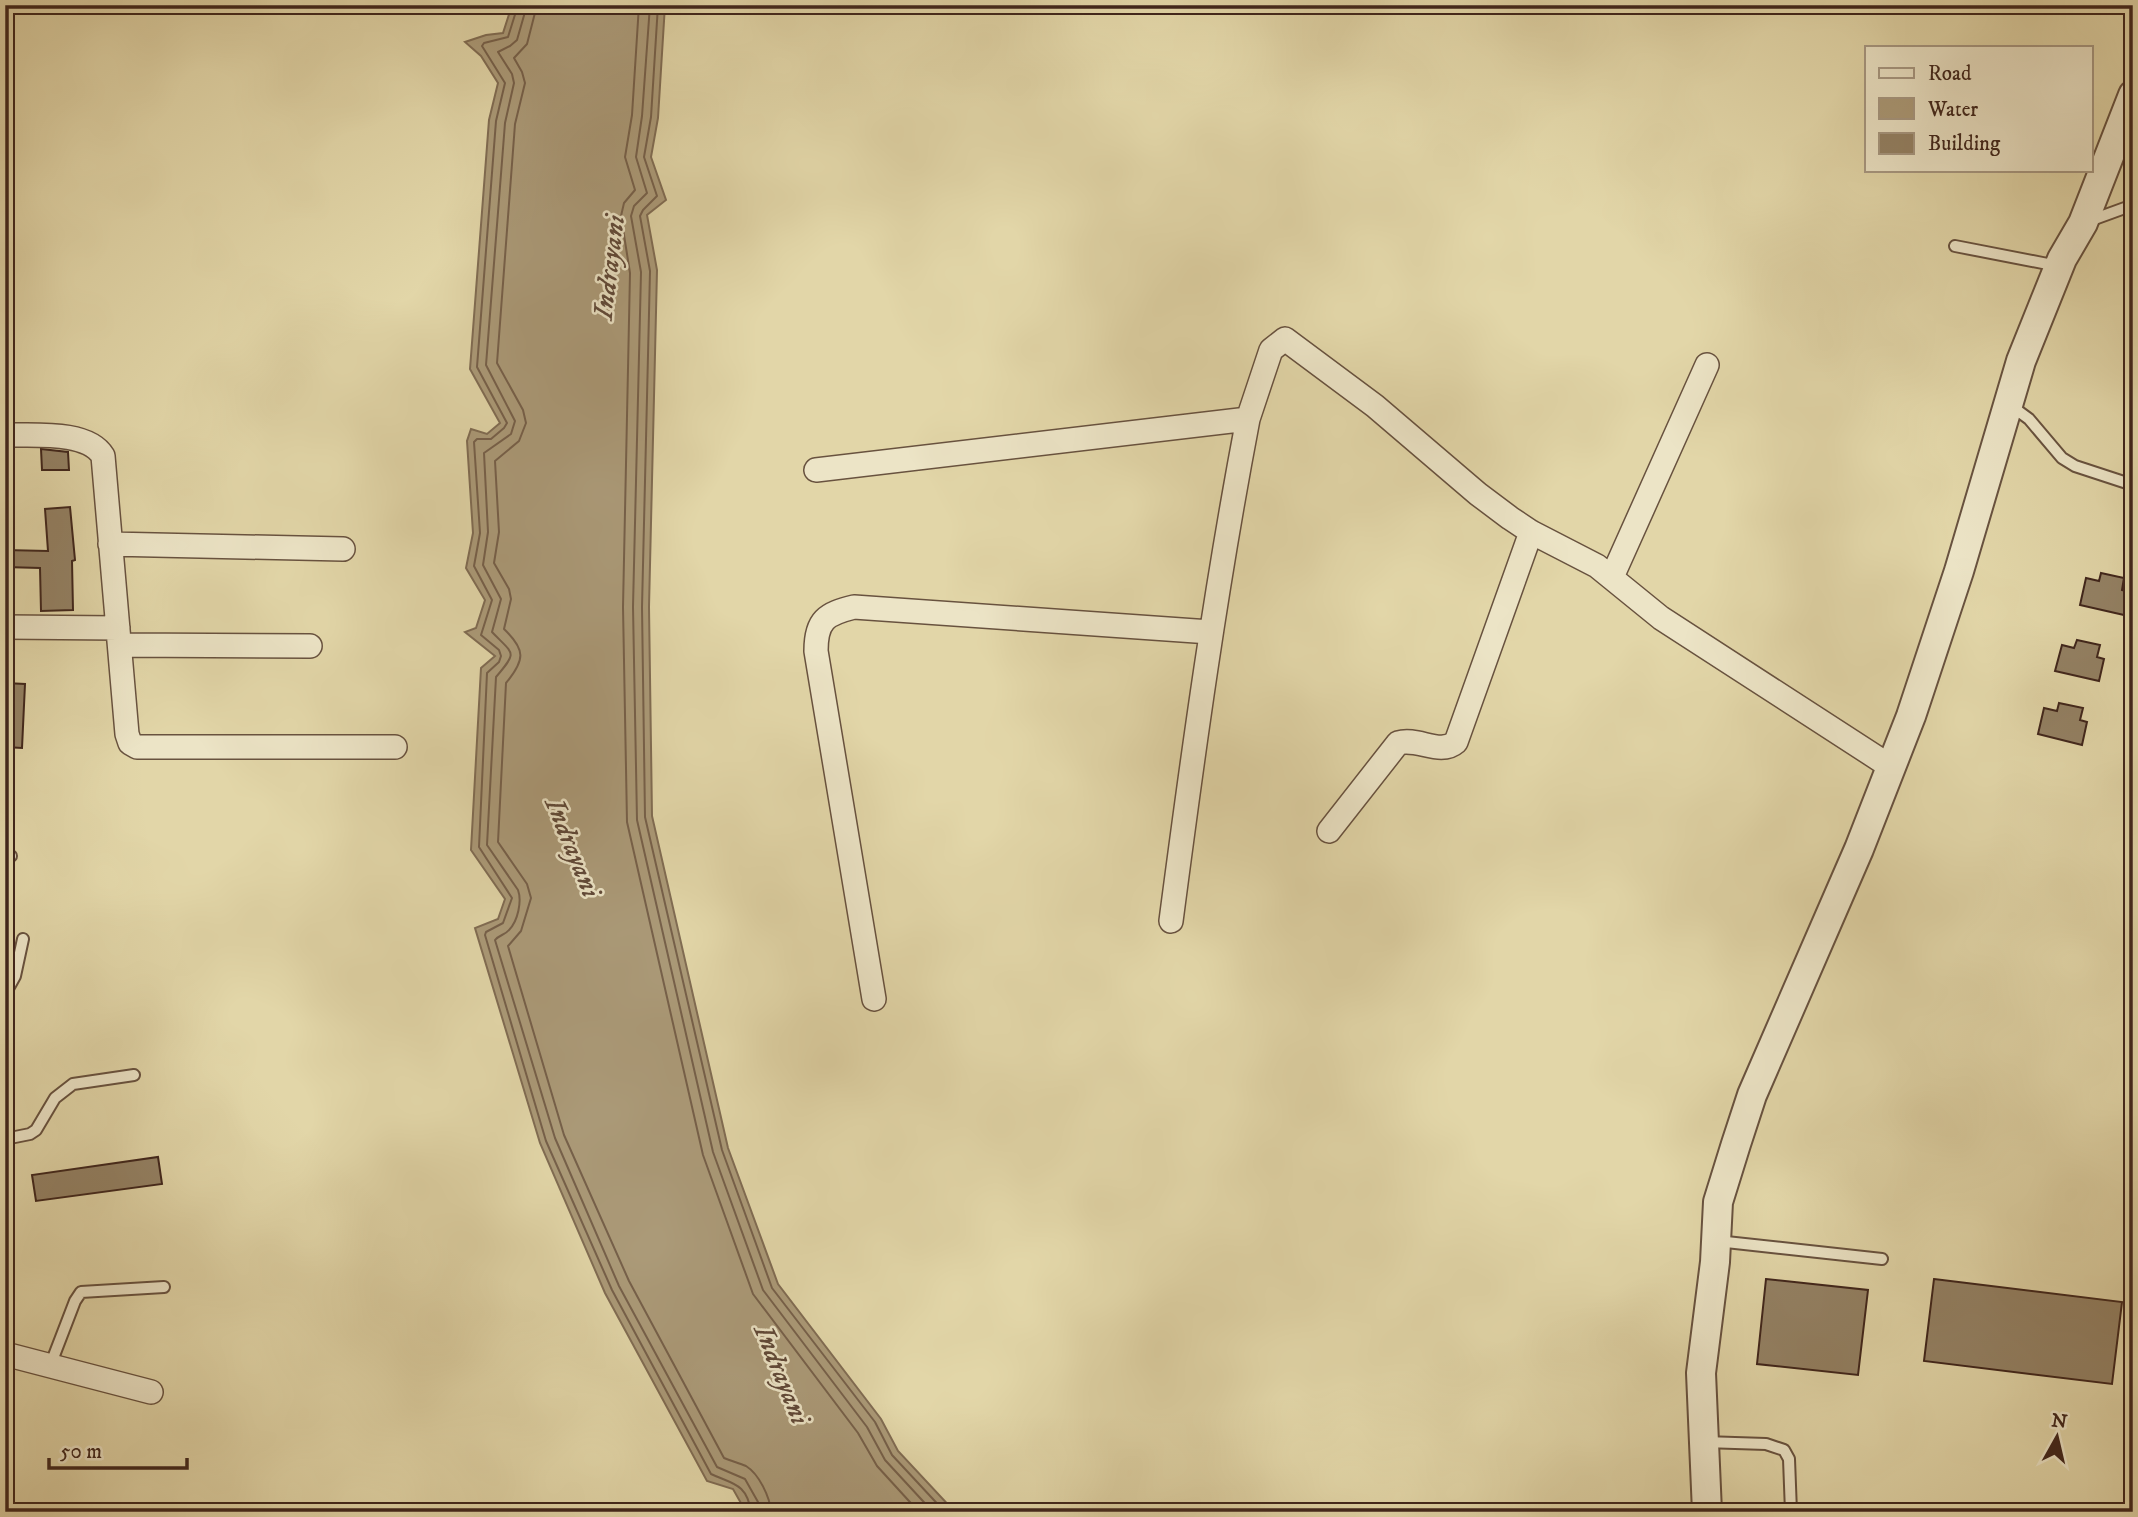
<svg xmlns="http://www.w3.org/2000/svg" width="2138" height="1517" viewBox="0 0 2138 1517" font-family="'IM FELL DW Pica',serif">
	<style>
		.water { fill: #ab9a78; stroke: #806c53; stroke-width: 2 }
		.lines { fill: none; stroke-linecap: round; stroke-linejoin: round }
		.shore { stroke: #76604a; stroke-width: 2 }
		.building { fill: #948265; stroke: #40261c; stroke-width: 2 }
		.service-casing { stroke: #68523f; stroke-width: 14 }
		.minor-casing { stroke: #68523f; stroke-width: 26 }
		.tertiary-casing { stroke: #68523f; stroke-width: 32 }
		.service { stroke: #ece4c6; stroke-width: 10 }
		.minor { stroke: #ece4c6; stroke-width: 23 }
		.tertiary { stroke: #ece4c6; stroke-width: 28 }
		.labels { text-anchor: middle; stroke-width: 5; stroke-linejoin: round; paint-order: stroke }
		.water-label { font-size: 28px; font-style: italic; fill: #604938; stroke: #ece4c6 }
	</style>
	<rect width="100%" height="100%" fill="#e2d6a8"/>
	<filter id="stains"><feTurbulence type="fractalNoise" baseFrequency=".00286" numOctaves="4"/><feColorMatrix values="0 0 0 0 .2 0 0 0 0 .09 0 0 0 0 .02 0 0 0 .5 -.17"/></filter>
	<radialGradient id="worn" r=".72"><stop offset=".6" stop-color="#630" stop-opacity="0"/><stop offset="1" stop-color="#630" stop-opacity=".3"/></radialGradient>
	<path class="water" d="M512 5H665L658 118 651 157 666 200 647 215 657 270 649 607 652 816 728 1148 778 1284 881 1419 898 1451 955 1512H746L733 1489 707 1481 605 1293 540 1143 475 928 498 919 505 899 471 850 481 668 495 656 465 632 476 628 485 600 466 568 473 533 467 441 471 429 487 434 500 423 470 369 489 120 498 83 481 56 465 42 486 35 503 33Z"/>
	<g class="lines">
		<path class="shore" d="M518 5 508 37 484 43 482 46 505 83 496 121 477 367 507 423 504 428 491 439H477L474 442 480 533 474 566 492 600 481 635 499 650 501 656 499 662 487 673 479 847 512 898 503 923 486 932 485 935 546 1141 612 1290 711 1474C732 1484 747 1483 751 1512
			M527 5 517 40 510 46 498 52 512 74 514 83 505 123 486 365 515 421 511 434 484 453 488 532 483 565 501 599 492 632C514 655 518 651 496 677L487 845 518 890C522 901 518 921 509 930 505 935 499 935 495 940L555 1138 619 1286 717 1467 745 1479 758 1502 760 1512
			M537 5 527 44 514 58 522 72 525 83 515 124 497 363 523 410 526 423 519 441 495 461 499 532 494 563 509 589 511 599 504 629C526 650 525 660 506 683L498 842 527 884 531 898 521 931 508 946 564 1135 629 1281 724 1458C731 1461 739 1463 746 1466 759 1474 770 1497 771 1512
			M639 5 632 115 625 157 635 190 624 203 621 216 630 273 623 607 627 822 703 1155 753 1294 858 1433 877 1466 919 1512
			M650 5 642 116 636 157 647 193 634 206 631 216 641 272 633 607 637 820 713 1152 763 1290 867 1427 885 1460 933 1512
			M658 5 651 117 644 157 657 196 643 210 640 216 650 271 642 607 645 817 722 1150 772 1288 875 1422 892 1455 945 1512"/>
	</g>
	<path class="building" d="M41 449 68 452 69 470H42Z
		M70 507 75 560 72 561 73 610 41 611 40 568 5 567V550L48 551 45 509Z
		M2101 573 2124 578 2122 590 2129 592 2124 615 2080 605 2086 578 2099 581Z
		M2077 640 2100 645 2097 657 2104 659 2099 681 2055 671 2062 645 2074 648Z
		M5 683 25 684 22 748 5 747Z
		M2059 703 2083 708 2080 720 2087 722 2082 745 2038 734 2044 708 2057 711Z
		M158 1157 162 1184 36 1201 32 1175Z
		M1766 1279 1868 1290 1858 1375 1757 1364Z
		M1934 1279 2122 1302 2112 1384 1924 1361Z"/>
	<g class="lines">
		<defs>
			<path id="service" d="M1365 5 1376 8 1425 7 1432 5
				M2089 221 2133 205
				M1955 246 2058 266
				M2010 405 2029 419 2062 458 2075 466 2133 485
				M5 856H11
				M5 994 15 976 23 939
				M5 1139 30 1134 36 1130 55 1098 73 1084 134 1075
				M1717 1241 1882 1259
				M50 1366 75 1301 81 1292 164 1287
				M1704 1442 1766 1444 1784 1450 1789 1459 1791 1512"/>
			<path id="minor" d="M5 435C33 436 87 430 103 456L127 734 130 743 137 747H395
				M816 470 1248 419 1271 350 1285 339 1375 406 1478 494 1510 518 1531 532 1597 566 1661 618 1891 767
				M110 544 343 549
				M1612 577 1707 365
				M5 627 118 628
				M120 645 310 646
				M1329 831 1398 743C1418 737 1440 756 1456 742L1531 532
				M1171 921C1193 753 1216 586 1248 419
				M874 999 816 651C816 620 826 614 854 607L1210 632
				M5 1354 151 1392"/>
			<path id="tertiary" d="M1707 1512 1701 1373 1715 1262 1718 1202 1736 1144 1752 1095 1859 849 1911 716 1959 571 2021 361 2062 259 2083 223 2133 95"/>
		</defs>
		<use href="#service" class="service-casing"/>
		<use href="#minor" class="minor-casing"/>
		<use href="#tertiary" class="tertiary-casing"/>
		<use href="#service" class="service"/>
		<use href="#minor" class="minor"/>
		<use href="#tertiary" class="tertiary"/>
	</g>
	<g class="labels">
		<g class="water-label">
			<text transform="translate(608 267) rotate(-83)" y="10">Indrayani</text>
			<text transform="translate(574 847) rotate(68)" y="10">Indrayani</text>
			<text transform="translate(783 1374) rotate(68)" y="10">Indrayani</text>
		</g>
	</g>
	<rect width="2138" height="1517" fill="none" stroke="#e2d6a8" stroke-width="28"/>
	<rect x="7" y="7" width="2124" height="1503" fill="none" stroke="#40261c" stroke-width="3.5"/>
	<rect x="14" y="14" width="2110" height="1489" fill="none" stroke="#40261c" stroke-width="2"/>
	<rect x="1865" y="46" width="228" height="126" fill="#ece4c6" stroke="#a79882" stroke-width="2"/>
	<rect x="1879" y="68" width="35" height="10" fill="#ece4c6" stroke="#a79882" stroke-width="2"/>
	<text x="1928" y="80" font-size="21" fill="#40261c">Road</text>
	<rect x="1879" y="98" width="35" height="21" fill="#ab9a78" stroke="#a79882" stroke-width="2"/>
	<text x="1928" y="116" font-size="21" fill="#40261c">Water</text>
	<rect x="1879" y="133" width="35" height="21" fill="#948265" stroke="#a79882" stroke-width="2"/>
	<text x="1928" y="150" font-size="21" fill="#40261c">Building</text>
	<g transform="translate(2057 1437) rotate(8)" stroke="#ece4c6" stroke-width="5" paint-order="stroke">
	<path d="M0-5L12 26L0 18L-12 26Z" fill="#40261c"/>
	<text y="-10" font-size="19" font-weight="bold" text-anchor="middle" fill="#40261c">N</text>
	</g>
	<path d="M49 1458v10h138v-10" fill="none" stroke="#40261c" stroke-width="3.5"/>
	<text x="60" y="1458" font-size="21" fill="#40261c" stroke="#ece4c6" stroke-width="5" paint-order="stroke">50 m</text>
	<rect width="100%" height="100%" filter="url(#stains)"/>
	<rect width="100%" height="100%" fill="url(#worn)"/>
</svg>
